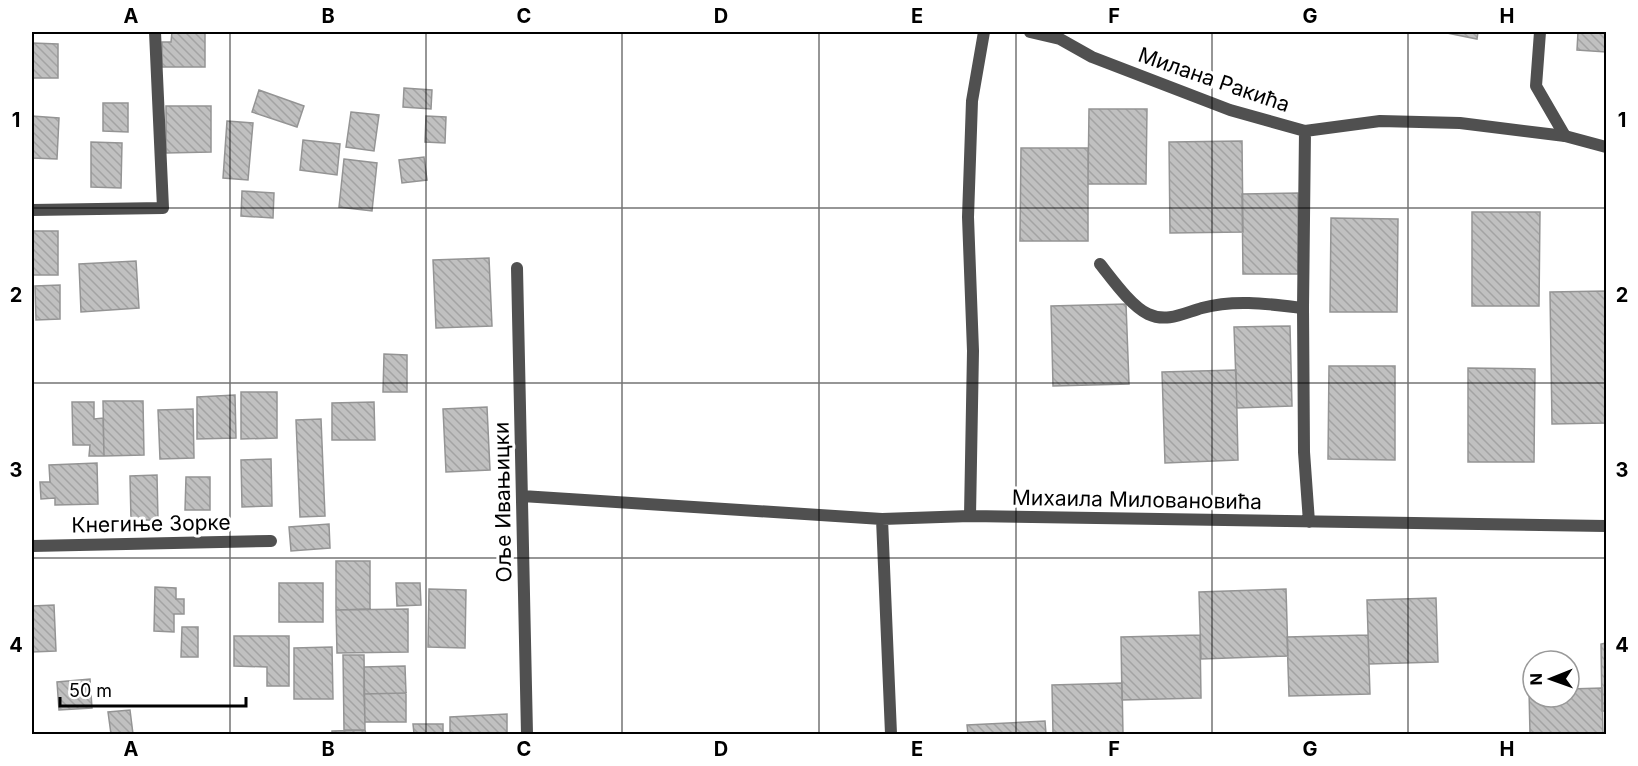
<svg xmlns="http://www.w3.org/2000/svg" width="1638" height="766" viewBox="0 0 1638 766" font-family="Inter,sans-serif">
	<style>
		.building { fill: url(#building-back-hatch); stroke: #949494; stroke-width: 1.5 }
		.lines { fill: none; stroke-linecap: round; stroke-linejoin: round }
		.lane { stroke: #505050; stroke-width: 12 }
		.street { stroke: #505050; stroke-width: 12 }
		.grid { fill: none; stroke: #000; stroke-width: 1.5; stroke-opacity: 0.55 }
		.labels { text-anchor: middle; stroke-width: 6; stroke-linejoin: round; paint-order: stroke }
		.street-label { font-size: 21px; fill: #000; stroke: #fff }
		.neatline { fill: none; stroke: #000; stroke-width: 2 }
		.grid-label { font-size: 20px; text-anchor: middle; font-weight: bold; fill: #000 }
	</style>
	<defs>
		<pattern id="building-back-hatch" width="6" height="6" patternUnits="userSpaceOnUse" patternTransform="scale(1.5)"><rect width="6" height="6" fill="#c0c0c0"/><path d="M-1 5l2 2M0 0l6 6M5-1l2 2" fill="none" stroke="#a3a3a3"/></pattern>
	</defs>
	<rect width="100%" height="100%" fill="#fff"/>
	<path class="building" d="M172 32H205V67H162V42H171Z
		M1442 32H1478L1477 39Z
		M1578 32H1606V52L1577 50Z
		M32 43 58 44V78H32Z
		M404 88 432 90 431 109 403 107Z
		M259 90 304 106 297 127 252 112Z
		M103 103H128V132L103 131Z
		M166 106H211V152L166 153Z
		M1089 109H1147L1146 184H1088Z
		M351 112 379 115 374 151 346 147Z
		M32 116 59 118 57 159 32 158Z
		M426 116 446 117 445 143 425 142Z
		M227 121 253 123 248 180 223 178Z
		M303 140 340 144 337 175 300 170Z
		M1242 141 1243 232 1170 233 1169 142Z
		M91 142 122 143 121 188 91 187Z
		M1021 148H1088V241H1020Z
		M424 157 427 180 402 183 399 160Z
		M344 159 377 163 372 211 339 207Z
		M242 191 274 193 273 218 241 216Z
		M1298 193V274H1243L1242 194Z
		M1472 212H1540L1539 306H1472Z
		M1331 218 1398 219 1397 312H1330Z
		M32 231H58V275H32Z
		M489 258 492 326 436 328 433 260Z
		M136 261 139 308 81 312 79 264Z
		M60 285V319L36 320 35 286Z
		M1606 291V423L1552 424 1550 292Z
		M1126 304 1129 384 1053 386 1051 306Z
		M1290 326 1292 406 1237 408 1234 327Z
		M384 354 407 355V392H383Z
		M1329 366H1395V460L1328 459Z
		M1468 368 1535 369 1534 462H1468Z
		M1236 370 1238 460 1165 463 1162 372Z
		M241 392H277V438L241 439Z
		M235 395 236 438 197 439V397Z
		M103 401H143L144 455 104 456Z
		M72 402H94V419L103 418 104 456H89L90 445H73Z
		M374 402 375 440H332V403Z
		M487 407 490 470 446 472 443 409Z
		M193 409 194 458 160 459 158 410Z
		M321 419 325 516 300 517 296 420Z
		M271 459 272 506 242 507 241 460Z
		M97 463 98 504 55 505V498L41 499 40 482H50L49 465Z
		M157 475 158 520H131L130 476Z
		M186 477H210V510H185Z
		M329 524 330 548 291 551 289 527Z
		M336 561H370V609L336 610Z
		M279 583H323V622H279Z
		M396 583H420L421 605 397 606Z
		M155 587 176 588V599H184V614H174V632L154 631Z
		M429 589 466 590 465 648 428 647Z
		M1286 589 1288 656 1201 659 1199 592Z
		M1436 598 1438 662 1369 664 1367 600Z
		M54 605 56 651 32 652V606Z
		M408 609V652L337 653 336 610Z
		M182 627H198V657H181Z
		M1200 635 1201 698 1122 700 1121 637Z
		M1368 635 1370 694 1289 696 1287 637Z
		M234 636H289V686H267V667L234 666Z
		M1606 643V711H1602L1601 644Z
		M332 647 333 699H294V648Z
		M343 655H364L365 730H344Z
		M405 666 406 693 364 694V667Z
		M90 679 92 708 59 710 57 682Z
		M1122 683 1123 734H1053L1052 685Z
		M1602 688 1603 734H1530L1529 690H1533V697H1569V689Z
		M406 693V722H365L364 694Z
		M130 710 133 734H111L108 712Z
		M507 714V734H450V717Z
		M1045 721 1046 734H968L967 725Z
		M413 724H443V734H402H414Z
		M365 730 366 734H332V731Z"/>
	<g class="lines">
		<path class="lane" d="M1540 32 1536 86 1565 136"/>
		<path class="street" d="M1030 32 1060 39 1092 57 1230 110 1305 131 1380 121 1460 123 1565 136 1606 147
			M1305 131 1303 308 1304 452 1309 522
			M32 210 163 208 155 32
			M1100 264C1112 279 1131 306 1148 314 1167 323 1184 313 1202 308 1235 299 1269 304 1303 308
			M517 268 527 734
			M522 496 882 519
			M970 516 973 351 968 217 972 101 984 32
			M32 546 271 541
			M891 734 882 519 970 516 1606 526"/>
	</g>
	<path class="grid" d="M230 32V734M426 32V734M622 32V734M819 32V734M1016 32V734M1212 32V734M1408 32V734M32 208H1606M32 383H1606M32 558H1606"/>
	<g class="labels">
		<g class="street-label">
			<text transform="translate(1214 80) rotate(19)" y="7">Милана Ракића</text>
			<text transform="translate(1137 500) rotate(1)" y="7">Михаила Миловановића</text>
			<text transform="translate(503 502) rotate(-91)" y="7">Оље Ивањицки</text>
			<text transform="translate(151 524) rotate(-1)" y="7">Кнегиње Зорке</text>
		</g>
	</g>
	<rect width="1638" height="766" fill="none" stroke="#ffffff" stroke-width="66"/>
	<g transform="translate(1551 679) rotate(269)"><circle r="28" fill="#ffffff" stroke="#999999" stroke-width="1.5"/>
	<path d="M0-4.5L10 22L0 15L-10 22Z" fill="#000000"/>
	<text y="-9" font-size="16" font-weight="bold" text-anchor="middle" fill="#000000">N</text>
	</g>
	<path d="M60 697v9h186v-9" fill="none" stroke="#000000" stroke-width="3"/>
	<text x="69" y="697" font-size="18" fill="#000000" stroke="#ffffff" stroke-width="4.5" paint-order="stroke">50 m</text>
	<rect x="33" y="33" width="1572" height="700" class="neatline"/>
	<g class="grid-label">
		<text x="131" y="23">A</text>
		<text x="328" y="23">B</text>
		<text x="524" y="23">C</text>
		<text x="721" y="23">D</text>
		<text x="917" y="23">E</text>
		<text x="1114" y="23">F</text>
		<text x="1310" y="23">G</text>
		<text x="1507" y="23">H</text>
		<text x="16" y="127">1</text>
		<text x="1622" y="127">1</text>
		<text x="16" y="302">2</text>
		<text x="1622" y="302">2</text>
		<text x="16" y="477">3</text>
		<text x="1622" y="477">3</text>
		<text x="16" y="652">4</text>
		<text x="1622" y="652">4</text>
		<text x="131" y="756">A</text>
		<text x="328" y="756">B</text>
		<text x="524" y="756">C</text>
		<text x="721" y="756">D</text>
		<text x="917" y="756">E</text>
		<text x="1114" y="756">F</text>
		<text x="1310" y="756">G</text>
		<text x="1507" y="756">H</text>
	</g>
</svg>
